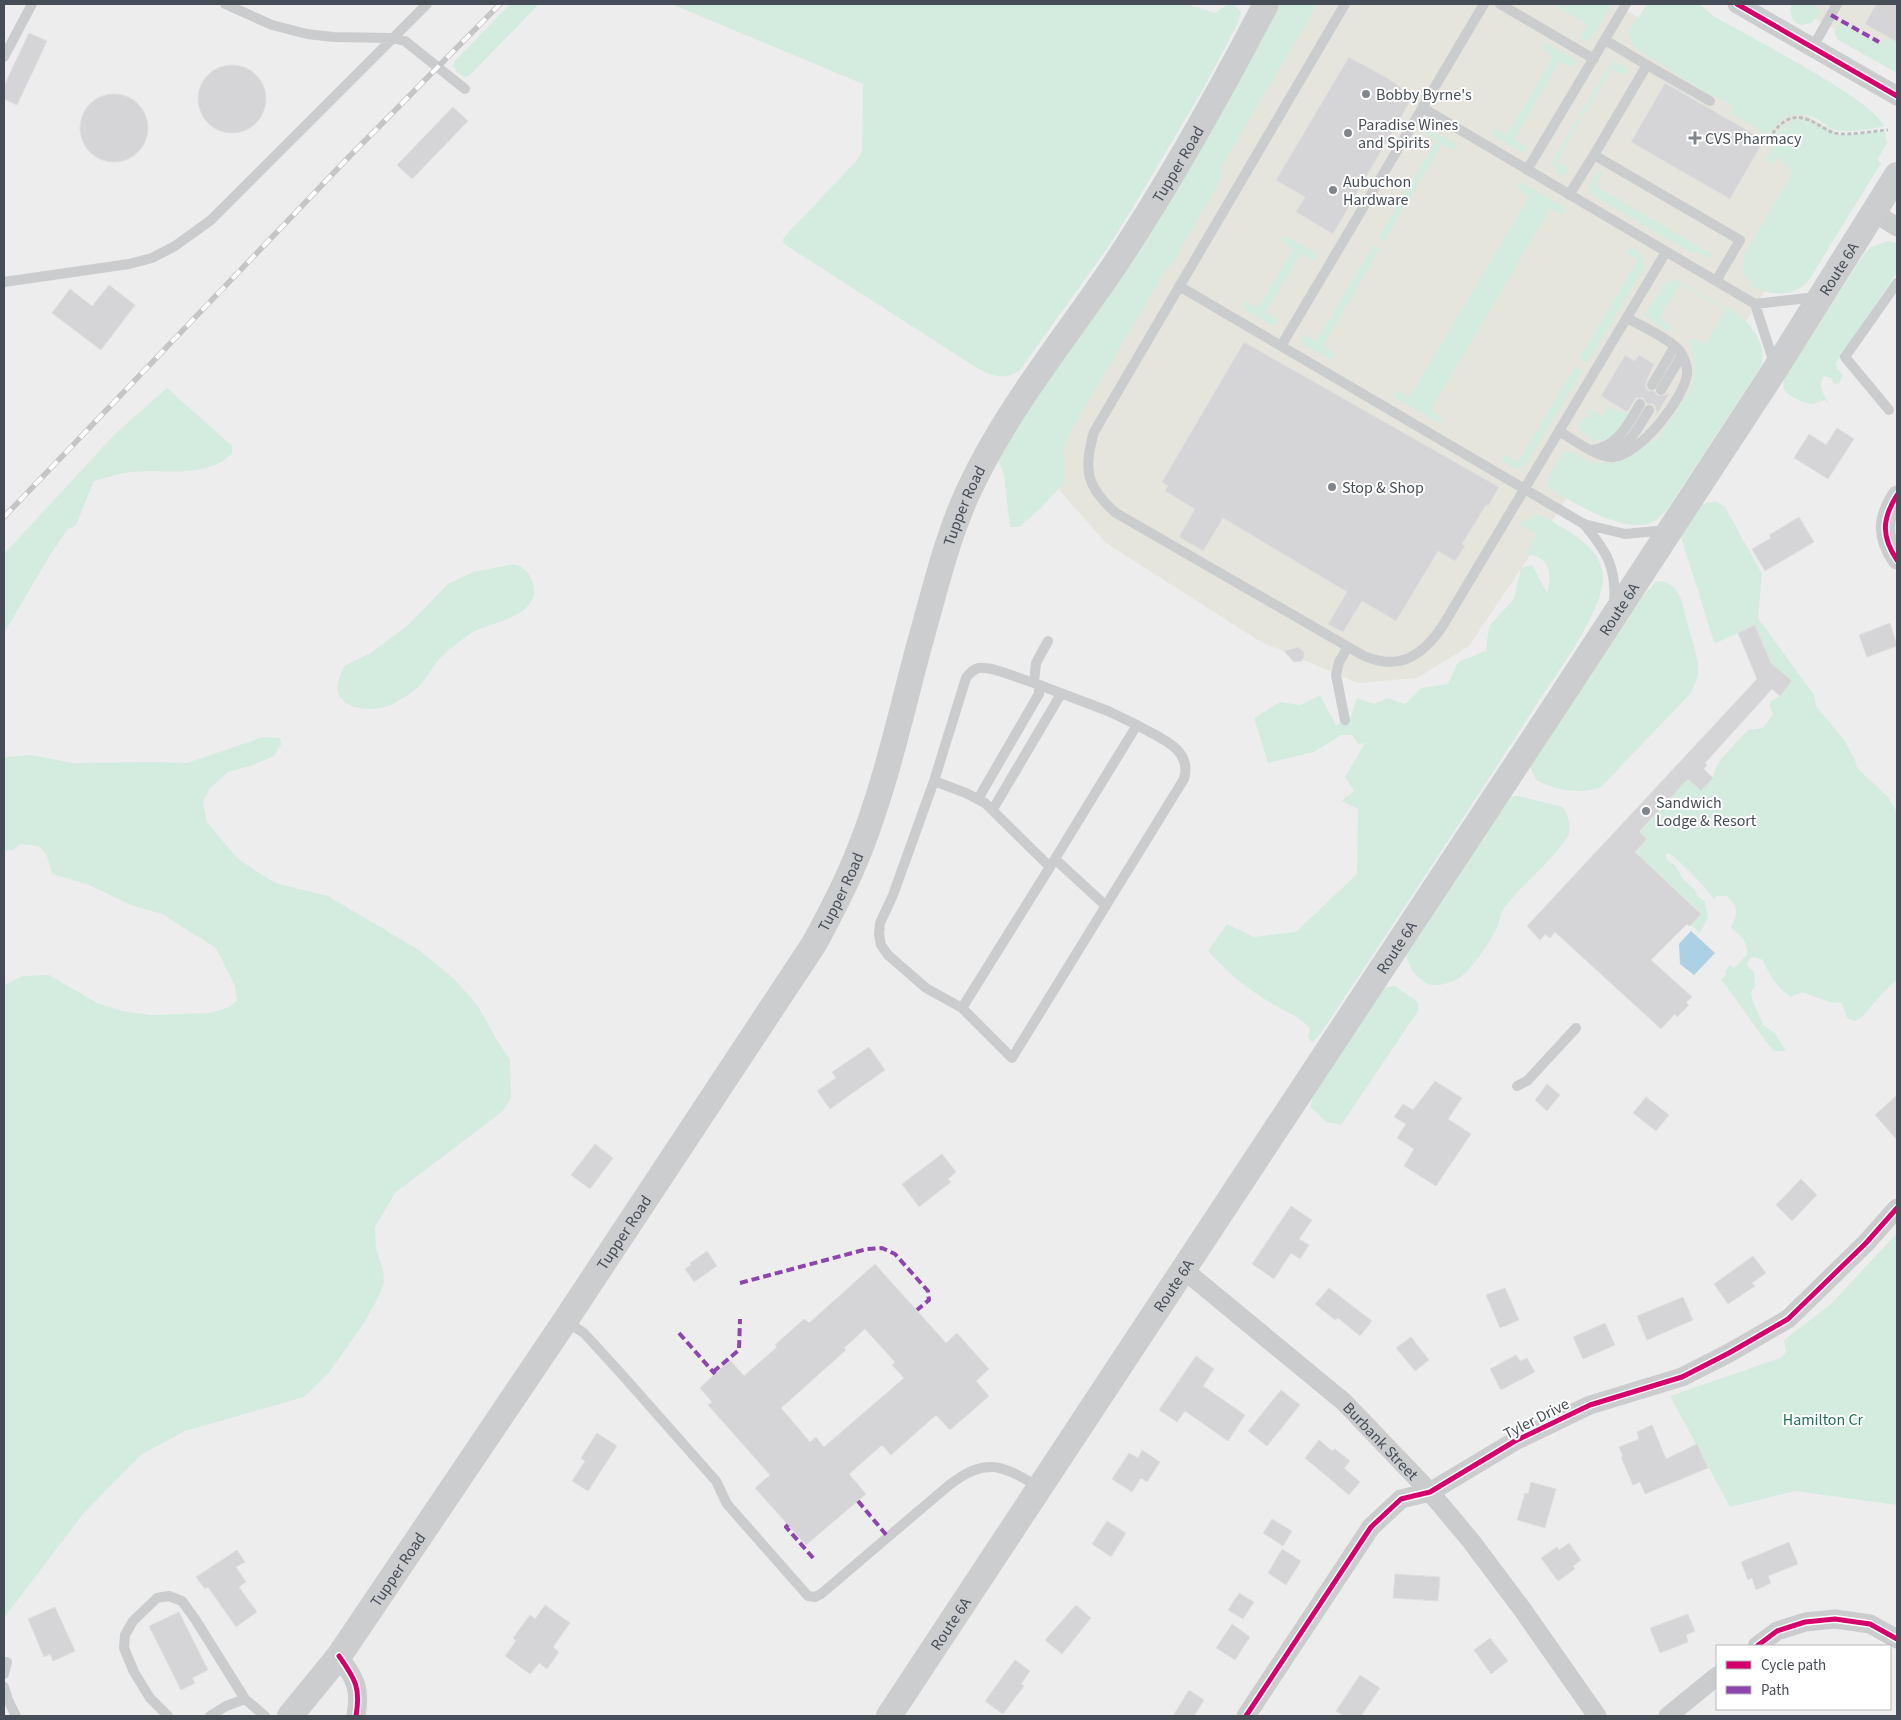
<svg xmlns="http://www.w3.org/2000/svg" width="1901" height="1720" viewBox="0 0 1901 1720" font-family="'Source Sans 3',sans-serif">
	<style>
		.commercial { fill: #e6e5dd }
		.green { fill: #d4ebe0 }
		.water { fill: #acd1e5 }
		.building { fill: #d5d5d7; stroke: #dfdfe0; fill-rule: evenodd }
		.lines { fill: none; stroke-linecap: round; stroke-linejoin: round }
		.path { stroke: #b8c1c0; stroke-width: 3; stroke-dasharray: 4 2.5; stroke-linecap: butt }
		.service { stroke: #caccce; stroke-width: 10 }
		.minor { stroke: #caccce; stroke-width: 19 }
		.secondary { stroke: #cbcdcf; stroke-width: 26 }
		.rail-casing { stroke: #c4c5c7; stroke-width: 5.5 }
		.rail { stroke: #fff; stroke-width: 4; stroke-dasharray: 11; stroke-linecap: butt }
		.quiet { stroke: #8e44ad; stroke-width: 4; stroke-dasharray: 8 4; stroke-linecap: butt }
		.cycleway-casing { stroke: #fff; stroke-width: 8 }
		.cycleway { stroke: #d6006c; stroke-width: 5 }
		.poi-dot { fill: #81858c; stroke: #fff; stroke-width: 2 }
		.labels { text-anchor: middle; stroke-width: 4; stroke-linejoin: round; paint-order: stroke }
		.poi-label { font-size: 16px; fill: #474d57; stroke: #fff; text-anchor: start }
		.street-label { font-size: 16px; fill: #474d57; stroke: #fff }
		.park-label { font-size: 16px; fill: #207053; stroke: #fff }
	</style>
	<rect width="100%" height="100%" fill="#eeeded"/>
	<path class="commercial" d="M1300 4H1615L1856 144 1669 446 1629 469 1583 471 1545 533 1469 646 1417 678 1358 683 1261 642 1106 543 1059 490 1065 425Z
		M1788 4H1897V63Z"/>
	<path class="green" d="M510 4H539L469 76 464 77 457 72 453 66 455 61Z
		M671 4H1187L1215 13 1228 4H1234L1241 12 1238 23 1203 89 1134 206 1108 247 1020 370C1005 381 992 376 977 368L784 244 783 239 787 234 858 159 862 151 863 84Z
		M1280 4H1318L1222 166 1220 171 1222 178 1175 259 1164 273 1070 433 1063 451 1065 476 1062 485 1039 510 1019 527H1010L1004 475 997 458 1241 74Z
		M1552 4H1612L1592 37 1588 40 1585 41 1580 38 1587 24Z
		M1647 4H1699L1715 17C1746 35 1874 100 1884 126L1882 127C1868 129 1849 133 1836 130 1829 129 1824 124 1819 120 1797 108 1783 115 1769 133L1766 134 1730 113 1734 106 1715 96 1714 97 1635 48 1628 33Z
		M1791 4H1811L1822 11 1811 23 1801 25C1791 22 1790 13 1791 4Z
		M1839 25H1844L1879 45 1887 37 1897 43V73L1838 40 1834 31Z
		M1547 43 1574 59 1576 64 1571 67 1560 61 1514 139 1526 147 1525 151 1521 152 1493 135 1492 132 1493 129 1496 128 1507 135 1553 57 1543 50V45Z
		M1613 60 1626 68 1628 72 1623 75 1612 69 1583 117 1580 115Z
		M1577 119 1580 121 1558 160 1569 169 1566 175 1562 176 1555 172 1557 169 1551 164 1552 162Z
		M1799 119 1807 121 1836 136 1885 132 1887 143 1877 160 1881 163 1809 280C1793 299 1771 295 1750 286L1752 282C1743 277 1741 269 1745 259L1743 257 1793 172 1778 157 1773 164 1766 160 1778 139 1774 136 1787 123Z
		M1427 128 1456 143 1457 149 1456 151 1442 144 1384 242 1378 237 1436 141 1424 132V129Z
		M1598 171 1603 173 1597 184 1598 187 1713 255 1712 257 1708 258 1697 251 1694 254 1592 195 1589 186Z
		M1519 183H1523L1565 208 1566 213 1561 215 1550 209 1431 410 1442 417 1443 421 1439 423 1397 399 1394 398V393L1400 392 1410 397 1529 197 1519 190 1517 186Z
		M1283 236 1288 237 1316 253 1317 257 1313 260 1301 253 1266 312 1278 320V324L1273 326 1245 309 1242 305 1246 301 1258 308 1293 249 1282 242Z
		M1888 241 1897 243V272L1836 363V366L1843 376 1840 383 1834 384 1831 378 1824 376C1817 386 1824 395 1830 405L1825 400C1821 401 1817 403 1813 404 1805 404 1787 396 1784 389 1782 385 1784 381 1785 377L1864 254 1871 247Z
		M1373 245 1380 249 1323 346 1335 353 1334 357 1329 359 1302 343 1301 337 1304 335 1316 341Z
		M1627 248C1638 248 1645 257 1644 268L1587 363 1579 358 1637 261 1626 253Z
		M1673 280 1680 282 1726 308 1728 306C1748 321 1770 342 1760 368L1666 511C1661 516 1656 521 1650 523 1621 533 1578 504 1553 491L1548 487 1546 481H1549V476L1564 452H1573L1591 463H1614L1658 438 1691 388 1695 376V364L1689 340 1694 338 1705 344 1726 310 1680 284 1660 318 1672 327 1671 330 1668 331 1644 316 1663 285Z
		M1575 366 1582 371 1581 373 1526 465 1516 469 1504 462 1502 460 1505 455 1518 462Z
		M167 388 232 446V453C209 479 162 469 132 472 119 473 106 478 94 481L76 525 68 529 50 555 4 633V554L116 433Z
		M1608 406 1623 414 1625 411 1630 414C1619 426 1608 449 1590 438 1584 434 1581 432 1578 427L1584 417 1589 419 1591 414 1587 412 1589 408 1602 416Z
		M1715 501 1725 507 1762 574 1758 618 1814 695 1816 706 1845 741 1855 760 1857 768 1888 797 1897 812V980L1882 994 1862 1017 1855 1021 1847 1018 1842 1003 1837 1002 1832 1003 1802 992 1791 997C1779 990 1768 973 1763 960L1755 957 1750 958 1747 963 1749 968 1754 972 1755 986 1751 993 1752 999 1763 1025 1775 1033 1786 1051H1773L1721 979 1726 975 1725 971 1730 965 1734 968 1747 955C1748 942 1741 935 1731 928 1737 913 1740 909 1727 896H1717L1714 899C1709 891 1675 855 1668 853L1666 855 1667 860 1676 866 1682 878 1695 890 1697 896 1705 901 1708 918 1700 933 1691 925 1701 914 1697 911 1698 910 1635 852 1647 839 1639 832 1688 779 1701 790 1713 778 1715 770 1720 760 1748 730 1763 728 1773 714 1770 707V702L1780 696 1792 681 1784 675 1779 681 1755 625 1716 643 1714 642 1681 537 1703 504Z
		M1534 514 1543 516C1566 531 1602 545 1603 577 1604 611 1552 680 1533 710 1463 819 1392 926 1321 1033L1312 1043 1308 1037 1310 1028C1299 1016 1285 1012 1271 1003 1247 989 1226 971 1208 951L1227 924 1254 937 1296 932 1357 874 1358 809 1341 801 1354 791 1345 777 1365 743 1358 744 1352 735H1341L1314 752 1268 763 1254 718 1280 702 1300 705 1320 695 1336 725 1350 719 1357 698 1374 704 1387 698 1405 704 1421 688 1448 684 1458 662 1486 651 1489 626 1514 599 1521 568 1532 565 1547 593C1551 580 1551 563 1538 557 1534 555 1530 555 1526 553L1537 534 1520 525 1522 520 1525 521 1531 518V515Z
		M514 564C517 565 521 566 524 569 532 575 537 591 532 600 522 621 487 622 470 634 460 641 449 649 440 658 430 670 424 684 411 693 404 697 395 704 388 706 374 711 347 711 339 695 335 686 341 674 344 666L372 652 408 625 448 584 473 572Z
		M1662 581C1672 584 1677 589 1681 599L1698 662V676L1691 693 1601 787C1583 795 1553 790 1536 780L1530 767 1640 599 1656 582Z
		M263 737 280 738 281 745 274 756 253 765 228 772 210 788 203 802 207 822 238 859 275 883 328 896 419 950 455 980 478 1006 498 1042 510 1059 511 1098 503 1111 395 1193 375 1227 376 1249 383 1270 384 1282 379 1296 364 1323 328 1374 304 1397 185 1431 141 1455 83 1514 4 1618V985L22 976 49 975 97 1003 126 1012 152 1015 210 1013 229 1007 237 1000 235 986 216 948 162 914 131 905 89 885 52 874 47 856 39 846 20 844 13 850 4 851V757L31 755 72 763 152 762 187 763Z
		M1511 796H1518L1562 807C1568 813 1571 825 1569 834 1553 861 1523 883 1504 908 1499 915 1500 923 1496 930 1489 943 1474 966 1462 976 1453 983 1434 989 1424 982 1412 973 1407 964 1406 950Z
		M1395 986 1418 1002V1011L1341 1125 1326 1122 1311 1108 1312 1097 1384 988Z
		M1897 1233V1505L1795 1491 1730 1507 1670 1396 1780 1358 1786 1352 1784 1340 1831 1304Z"/>
	<path class="water" d="M1691 931 1715 953 1694 975 1680 964 1679 944Z"/>
	<path class="building" d="M1876 4H1897V42L1865 24Z
		M29 33 47 41 17 105 4 99V86Z
		M1349 57 1387 78 1413 96 1333 234 1296 212 1305 197 1276 180Z
		M198 99a34 34 0 1 1 68 0a34 34 0 1 1-68 0Z
		M1665 83 1764 140 1730 199 1631 142Z
		M80 128a34 34 0 1 1 68 0a34 34 0 1 1-68 0Z
		M453 107 468 121 412 179 397 165Z
		M109 285 135 305 101 350 52 313 70 289 92 306Z
		M1244 342 1499 487 1488 506 1486 505 1462 544 1465 546 1455 561 1438 551 1396 621 1362 601 1343 632 1328 624 1347 592 1223 518 1203 551 1179 537 1195 509 1165 491 1168 486 1162 482Z
		M1625 355 1635 361 1639 355 1654 364 1646 382V388L1649 391H1654L1658 396 1669 394 1657 414 1655 406 1652 404H1647L1643 398H1636L1627 412 1601 396Z
		M1837 428 1854 439 1828 479 1794 458 1809 434 1826 445Z
		M1799 517 1814 542 1765 571 1752 549 1771 538 1769 535Z
		M1890 623 1897 646 1867 657 1859 635Z
		M1755 625 1771 663 1792 681 1780 696 1772 689 1705 763 1707 765 1704 769 1713 778 1701 791 1688 779 1639 832 1647 839 1635 852 1701 914 1690 926 1687 924 1651 960 1692 997 1686 1002 1689 1005 1677 1017 1675 1014 1661 1029 1555 932 1550 938 1545 934 1540 940 1527 926 1757 679 1738 633Z
		M1298 647 1304 652V656L1302 661 1294 662 1284 651Z
		M869 1047 885 1070 830 1109 817 1091 836 1078 832 1072Z
		M1435 1081 1462 1098 1448 1119 1471 1134 1436 1186 1404 1166 1414 1149 1397 1138 1406 1124 1394 1117 1403 1104 1413 1110Z
		M1547 1084 1560 1095 1547 1111 1535 1100Z
		M1897 1095V1140L1875 1115Z
		M1646 1097 1669 1115 1656 1131 1633 1113Z
		M595 1144 613 1158 590 1189 571 1175Z
		M942 1154 956 1172 948 1179 951 1182 919 1207 902 1184Z
		M1801 1179 1817 1195 1792 1221 1776 1205Z
		M1291 1206 1312 1220 1299 1239 1309 1245 1300 1259 1291 1253 1274 1279 1252 1264Z
		M707 1251 717 1266 694 1282 685 1269 691 1265 690 1263Z
		M1753 1256 1766 1273 1752 1283 1755 1286 1728 1304 1714 1284Z
		M875 1264 946 1343 957 1333 989 1369 976 1381 989 1396 950 1430 936 1415 891 1455 882 1445 849 1474 866 1494 806 1545 755 1488 770 1475 708 1405 712 1402 700 1388 730 1360 744 1376 777 1347 775 1345 804 1319 809 1323ZM865 1329 895 1362 892 1365 904 1378 824 1447 816 1437 810 1442 781 1408 846 1350 844 1348Z
		M1329 1288 1372 1321 1360 1336 1338 1318 1335 1320 1315 1304Z
		M1505 1288 1519 1320 1500 1328 1486 1295Z
		M1683 1297 1693 1320 1647 1340 1637 1316Z
		M1605 1323 1615 1345 1583 1359 1573 1337Z
		M1411 1337 1429 1360 1415 1371 1396 1348Z
		M1516 1355 1520 1361 1527 1358 1535 1372 1501 1390 1490 1369Z
		M1196 1356 1214 1369 1203 1386 1245 1415 1228 1441 1185 1411 1177 1422 1159 1410Z
		M1281 1390 1300 1405 1267 1446 1248 1431Z
		M1652 1425 1666 1459 1697 1444 1708 1468 1645 1494 1640 1482 1633 1485 1621 1457H1623L1619 1447 1639 1439 1637 1432Z
		M597 1433 617 1446 588 1491 572 1481 585 1461 581 1458Z
		M1319 1440 1332 1451 1335 1449 1350 1461 1344 1468 1360 1482 1349 1495 1305 1458Z
		M1142 1450 1160 1462 1147 1482 1141 1478 1132 1492 1112 1479 1129 1453 1138 1458Z
		M1531 1482 1556 1489 1545 1528 1517 1520 1525 1493 1528 1494Z
		M1272 1519 1292 1531 1283 1546 1263 1533Z
		M1107 1521 1126 1533 1111 1557 1092 1544Z
		M1789 1542 1798 1564 1768 1576 1771 1583 1756 1590 1752 1578 1748 1580 1741 1562Z
		M1569 1543 1581 1560 1573 1566 1575 1569 1558 1581 1541 1558 1557 1547 1559 1550Z
		M1282 1549 1301 1561 1286 1585 1268 1573Z
		M237 1550 245 1562 236 1567 246 1582 239 1587 257 1612 236 1627 208 1587 205 1589 196 1577Z
		M1395 1574 1440 1577 1438 1601 1393 1598Z
		M1239 1593 1254 1602 1243 1619 1228 1610Z
		M545 1605 570 1623 553 1647 559 1652 547 1669 539 1663 530 1674 505 1656 516 1641 513 1638 530 1615 535 1619Z
		M1076 1605 1091 1618 1062 1654 1045 1640Z
		M55 1607 75 1651 53 1661 50 1654 44 1657 28 1619Z
		M179 1612 208 1670 192 1678 195 1683 181 1690 149 1626Z
		M1688 1614 1695 1631 1686 1635 1688 1642 1660 1653 1650 1628Z
		M1232 1624 1250 1637 1235 1660 1216 1648Z
		M1490 1638 1508 1661 1491 1674 1474 1650Z
		M1015 1660 1030 1671 1021 1684 1024 1686 1003 1714 985 1701Z
		M1360 1675 1380 1688 1361 1716H1344L1336 1711Z
		M1189 1690 1204 1700 1194 1716H1173Z"/>
	<g class="lines">
		<path class="path" d="M1769 139C1782 118 1795 111 1817 124 1822 127 1828 131 1834 133 1846 136 1875 131 1888 130"/>
		<path class="service" d="M225 4 272 25 307 34 333 37 392 38 405 41 465 89
			M1345 4 1094 432C1083 469 1086 487 1116 513L1364 656C1399 671 1422 656 1442 627L1666 252
			M1500 4 1594 59
			M1605 40 1647 65 1594 155 1740 240 1716 281
			M1813 47 1837 4
			M4 57 32 4
			M1647 65 1710 101
			M1423 108 1755 304
			M1527 170 1626 4
			M1569 195 1594 155
			M4 282 129 264 152 258 175 246 211 220 427 4
			M1179 286 1584 524
			M1281 346 1484 4
			M1774 363 1755 304 1816 297
			M1652 385 1675 346
			M1661 390 1682 355
			M1889 410 1845 357 1897 283
			M1559 431C1572 439 1599 459 1614 457 1640 454 1684 399 1687 374 1688 367 1684 356 1679 350 1670 339 1640 325 1627 318
			M1592 450C1618 446 1627 426 1640 404
			M1610 452C1630 447 1639 426 1649 410
			M1614 603C1617 567 1606 551 1584 524L1625 534 1666 530
			M1034 683C1020 679 992 666 979 668 973 669 970 673 966 678L934 781 966 793 985 803 1050 867 1137 725 1108 711 1034 683 1036 663 1048 641
			M1345 720 1336 675 1339 662 1348 647
			M934 781 893 895 880 923 879 934 881 945 888 955 926 988 962 1008
			M978 799 1036 699 1039 694V685
			M993 809 1061 694
			M1055 859 1106 906
			M1050 867 962 1008 1012 1058 1184 779C1193 748 1159 738 1137 725
			M1517 1086 1527 1081 1576 1028
			M565 1321 584 1333 625 1378 716 1481 727 1504 808 1596 815 1597 821 1594 948 1486C986 1457 1000 1464 1039 1487
			M4 1674 7 1662
			M4 1687 8 1700 16 1716
			M168 1716 150 1698 134 1672 124 1648 125 1635 133 1621 157 1598 169 1596 182 1601 195 1619 245 1699 265 1716
			M210 1716 226 1706 245 1699"/>
		<g class="minor">
			<path d="M1737 4 1897 96"/>
			<path d="M1873 212 1897 227"/>
			<path d="M1897 495C1882 519 1881 536 1897 560"/>
			<path id="s1" d="M1184 1270 1344 1402 1430 1492 1471 1541 1522 1609 1597 1716"/>
			<path d="M1757 1646 1777 1631 1805 1622 1835 1619 1870 1624 1897 1639"/>
			<path d="M339 1656C355 1679 361 1687 356 1716"/>
			<path d="M1246 1716 1371 1527 1401 1499 1430 1492 1515 1441 1590 1405 1682 1377 1729 1353 1788 1319 1866 1243 1897 1208"/>
			<path d="M1668 1716 1717 1676"/>
		</g>
		<g class="secondary">
			<path id="s2" d="M290 1716 339 1656 565 1321 814 944C831 913 847 882 860 849 886 783 901 713 919 646 934 594 946 539 969 490 1006 410 1063 341 1112 269 1169 184 1219 94 1266 4"/>
			<path id="s3" d="M889 1716 1559 700 1776 368 1897 175"/>
		</g>
		<defs>
			<path id="rail" d="M4 517 344 162 500 4"/>
		</defs>
		<use href="#rail" class="rail-casing"/>
		<use href="#rail" class="rail"/>
		<path class="quiet" d="M1831 15 1879 42
			M740 1283 867 1249 882 1248 895 1254 928 1291 929 1300 917 1310
			M679 1333 715 1374
			M713 1372 739 1350 740 1319
			M858 1501 888 1537
			M788 1525 786 1527 814 1559"/>
		<defs>
			<path id="cycleway" d="M1737 4 1897 96
				M1897 495C1882 519 1881 536 1897 560
				M1757 1646 1777 1631 1805 1622 1835 1619 1870 1624 1897 1639
				M339 1656C355 1679 361 1687 356 1716
				M1246 1716 1371 1527 1401 1499 1430 1492 1515 1441 1590 1405 1682 1377 1729 1353 1788 1319 1866 1243 1897 1208"/>
		</defs>
		<use href="#cycleway" class="cycleway-casing"/>
		<use href="#cycleway" class="cycleway"/>
	</g>
	<g class="poi-dot">
		<circle cx="1366" cy="94" r="5"/>
		<circle cx="1348" cy="133" r="5"/>
		<path d="M1692.5 130.5h5v5h5v5h-5v5h-5v-5h-5v-5h5z"/>
		<circle cx="1333" cy="190" r="5"/>
		<circle cx="1332" cy="487" r="5"/>
		<circle cx="1646" cy="811" r="5"/>
	</g>
	<g class="labels">
		<g class="poi-label">
			<text x="1376" y="100">Bobby Byrne's</text>
			<text x="1358" y="130">Paradise Wines<tspan x="1358" dy="18">and Spirits</tspan></text>
			<text x="1705" y="144">CVS Pharmacy</text>
			<text x="1343" y="187">Aubuchon<tspan x="1343" dy="18">Hardware</tspan></text>
			<text x="1342" y="493">Stop &amp; Shop</text>
			<text x="1656" y="808">Sandwich<tspan x="1656" dy="18">Lodge &amp; Resort</tspan></text>
		</g>
		<g class="street-label">
			<text dy="6" stroke="none"><textPath href="#s2" startOffset="1802">Tupper Road</textPath></text>
			<text dy="6" stroke="none"><textPath href="#s3" startOffset="1731">Route 6A</textPath></text>
			<text dy="6" stroke="none"><textPath href="#s2" startOffset="1398">Tupper Road</textPath></text>
			<text dy="6" stroke="none"><textPath href="#s3" startOffset="1326">Route 6A</textPath></text>
			<text dy="6" stroke="none"><textPath href="#s2" startOffset="992">Tupper Road</textPath></text>
			<text dy="6" stroke="none"><textPath href="#s3" startOffset="921">Route 6A</textPath></text>
			<text dy="6" stroke="none"><textPath href="#s2" startOffset="588">Tupper Road</textPath></text>
			<text dy="6" stroke="none"><textPath href="#s3" startOffset="516">Route 6A</textPath></text>
			<text transform="translate(1536 1418) rotate(-27)" y="6">Tyler Drive</text>
			<text dy="6" stroke="none"><textPath href="#s1" startOffset="261">Burbank Street</textPath></text>
			<text dy="6" stroke="none"><textPath href="#s2" startOffset="182">Tupper Road</textPath></text>
			<text dy="6" stroke="none"><textPath href="#s3" startOffset="111">Route 6A</textPath></text>
		</g>
		<g class="park-label">
			<text x="1823" y="1425">Hamilton Cr</text>
		</g>
	</g>
	<rect width="1901" height="1720" fill="none" stroke="#474d57" stroke-width="10"/>
	<rect x="1716" y="1645" width="175" height="65" fill="#ffffff" stroke="#b5b8bc"/>
	<rect x="1726" y="1661" width="25" height="8" fill="#d6006c" stroke="#b5b8bc"/>
	<text x="1761" y="1670" font-size="15" fill="#474d57">Cycle path</text>
	<rect x="1726" y="1686" width="25" height="8" fill="#8e44ad" stroke="#b5b8bc"/>
	<text x="1761" y="1695" font-size="15" fill="#474d57">Path</text>
</svg>
